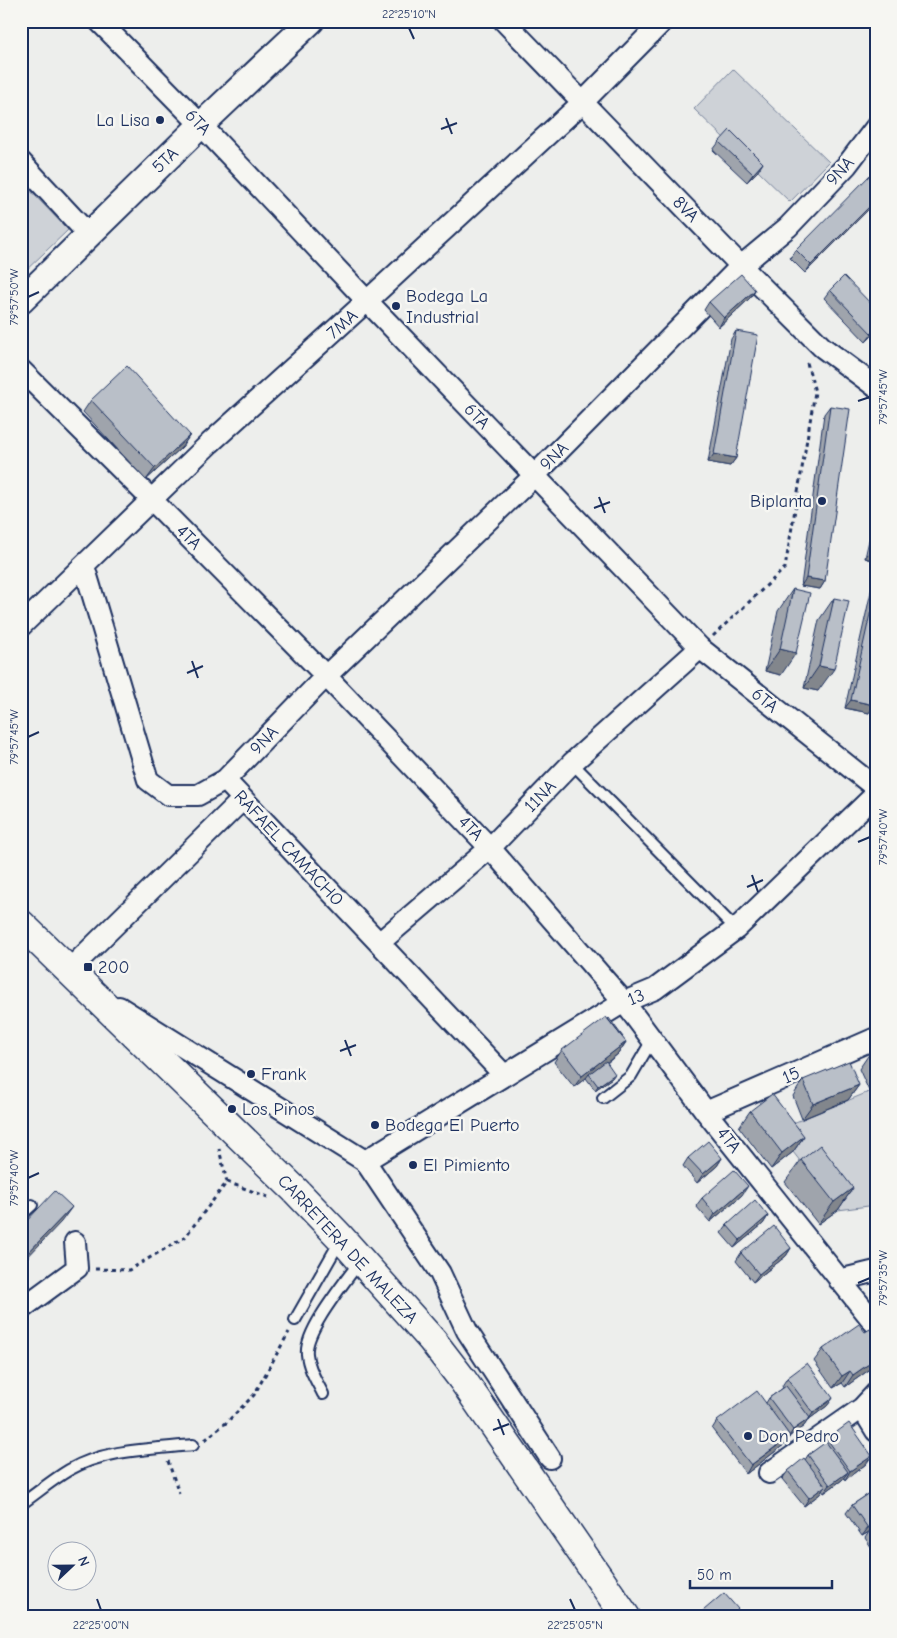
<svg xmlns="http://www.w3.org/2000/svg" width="897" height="1638" viewBox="0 0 897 1638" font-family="'Comic Neue',sans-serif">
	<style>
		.green { fill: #ced2d7; stroke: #74809a }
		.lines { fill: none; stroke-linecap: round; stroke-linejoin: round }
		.service-casing { stroke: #1b2f5e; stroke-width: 14 }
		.minor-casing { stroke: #1b2f5e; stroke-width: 24 }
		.tertiary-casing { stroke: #1b2f5e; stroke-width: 29 }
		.secondary-casing { stroke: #1b2f5e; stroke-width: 31 }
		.path { stroke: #1b2f5e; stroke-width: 3; stroke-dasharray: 4 4; stroke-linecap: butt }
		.service { stroke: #f6f6f2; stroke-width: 10 }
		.minor { stroke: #f6f6f2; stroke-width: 20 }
		.tertiary { stroke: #f6f6f2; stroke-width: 25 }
		.secondary { stroke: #f6f6f2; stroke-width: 28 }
		.wall { fill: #9fa4ac; stroke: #1b2f5e }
		.shaded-wall { fill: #82868c; stroke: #1b2f5e }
		.building { fill: #b9bfc8; stroke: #1b2f5e }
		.ticks { fill: none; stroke: #1b2f5e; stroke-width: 2 }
		.poi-dot { fill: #1b2f5e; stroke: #f6f6f2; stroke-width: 2 }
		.labels { text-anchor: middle; stroke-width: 5; stroke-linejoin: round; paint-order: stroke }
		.poi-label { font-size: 18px; fill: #1b2f5e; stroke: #f6f6f2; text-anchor: start }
		.street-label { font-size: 18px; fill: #1b2f5e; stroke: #f6f6f2 }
		.neatline { fill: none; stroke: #1b2f5e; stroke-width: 2 }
		.ticks-label { font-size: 12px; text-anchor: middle; fill: #1b2f5e }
	</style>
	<rect width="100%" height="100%" fill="#edeeec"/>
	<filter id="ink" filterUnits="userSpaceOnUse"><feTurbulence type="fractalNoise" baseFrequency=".02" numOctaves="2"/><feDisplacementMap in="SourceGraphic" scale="10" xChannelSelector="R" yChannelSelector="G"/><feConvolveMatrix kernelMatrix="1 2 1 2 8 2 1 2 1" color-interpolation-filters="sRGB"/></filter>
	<g filter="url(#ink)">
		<path class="green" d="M733 69 829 162 790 202 694 109Z
			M21 181 68 230 21 275Z
			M876 1089V1205L838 1210 776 1130Z"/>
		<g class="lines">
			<defs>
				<path id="service" d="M572 763 736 929
					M603 1098 631 1076 652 1040
					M21 1215 32 1205
					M295 1320 340 1241
					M323 1394C317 1382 308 1368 307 1354 304 1331 346 1281 360 1261
					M21 1504C37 1493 52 1480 69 1470 104 1449 154 1449 193 1445"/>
				<path id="minor" d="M99 21 201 125 367 301 700 648 876 788
					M504 21 741 266 822 347 876 387
					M21 162 89 235
					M21 370 151 499 326 676 490 848 624 1002 706 1112 876 1325
					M84 566 148 780 168 795H198L225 780 326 676 534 476 741 266 788 227 847 165 876 127
					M21 626 210 443 367 301 583 102 663 21
					M225 780 504 1075
					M379 943 490 848 572 763 700 648
					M68 971 243 799
					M119 1007 365 1161 440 1273 467 1331 550 1458
					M706 1112 876 1038
					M365 1161 624 1002 655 989 736 929 876 794
					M839 1280 876 1271
					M21 1309 77 1268 75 1242
					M862 1408 876 1431
					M769 1473 862 1408 876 1393"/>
				<path id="tertiary" d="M21 301 201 125 311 21"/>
				<path id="secondary" d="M21 924 295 1190 341 1238 432 1340 462 1379 626 1617"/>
			</defs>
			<use href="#service" class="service-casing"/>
			<use href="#minor" class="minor-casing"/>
			<use href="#tertiary" class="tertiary-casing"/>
			<use href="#secondary" class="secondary-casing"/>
			<path class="path" d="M713 636 785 568 815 392 806 359
				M227 1182 268 1197
				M95 1269 129 1270 185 1237 227 1182 219 1149
				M205 1440 226 1423 254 1395 289 1332
				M168 1461 179 1493"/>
			<use href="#service" class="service"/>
			<use href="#minor" class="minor"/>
			<use href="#tertiary" class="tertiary"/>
			<use href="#secondary" class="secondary"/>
		</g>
		<path class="wall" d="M719 142 758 171 747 182 713 150Z
			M876 202 805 273 790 258 796 250Z
			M755 290 750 298 719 327 704 310 709 302Z
			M830 290 876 309V332L866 342 824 298Z
			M736 331V458L730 466 708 462 731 339Z
			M91 400 190 435 182 447 146 480 83 412Z
			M830 406 825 581 820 589 801 586 824 414Z
			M875 532H876V561L865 558 869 540Z
			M876 569V699L869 713 845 708Z
			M793 589 781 675 765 671 778 611Z
			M834 598 818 691 804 688 819 620Z
			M622 1038 626 1042 618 1054 607 1063 612 1078 595 1090 586 1078 574 1087 554 1062 562 1050Z
			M876 1051V1088L869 1091 859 1069 870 1053Z
			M803 1080 859 1085 848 1100 802 1119 793 1096Z
			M750 1111 804 1136 793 1152 771 1169 739 1127Z
			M688 1158H722L717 1166 697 1183 683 1166Z
			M801 1160 853 1188 838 1210 818 1224 785 1182Z
			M742 1195 710 1222 696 1206 702 1198Z
			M876 1212V1228L874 1215Z
			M768 1216 763 1224 734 1248 721 1233 727 1225Z
			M791 1248 786 1256 753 1282 736 1261 741 1253Z
			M865 1332 876 1337V1365L845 1387 842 1383 833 1388 814 1361 823 1349Z
			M787 1378 833 1398 827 1406 808 1420 804 1426 790 1436 785 1444 746 1474 712 1429 717 1421 766 1403 769 1398 783 1388 782 1386Z
			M827 1439 866 1464 845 1480 844 1478 842 1480 824 1493 822 1490 820 1494 804 1506 782 1479 788 1471 805 1460 808 1455 823 1445Z
			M876 1489V1554L865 1538 869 1532 862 1536 846 1513 852 1505Z"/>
		<path class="shaded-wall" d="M763 163 758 171 747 182 753 174Z
			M876 200V202L805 273 811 265Z
			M755 290 750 298 719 327 724 318Z
			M876 330V332L866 342 872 334Z
			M190 435 182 447 146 480 155 468Z
			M714 454 736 458 730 466 708 462Z
			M871 550 876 552V561L865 558Z
			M806 578 825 581 820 589 801 586Z
			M780 649 796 653 781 675 765 671Z
			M819 666 834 669 818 691 804 688Z
			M851 700 874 705 869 713 845 708Z
			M626 1042 618 1054 590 1075 589 1074 586 1078 574 1087 582 1076Z
			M615 1074 612 1078 595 1090 598 1086Z
			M876 1082V1088L869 1091Z
			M859 1085 848 1100 802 1119 813 1104Z
			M804 1136 793 1152 771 1169 782 1153Z
			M722 1158 717 1166 697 1183 703 1174Z
			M748 1186 742 1195 710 1222 715 1214Z
			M853 1188 838 1210 818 1224 834 1202Z
			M72 1207 61 1222 21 1264V1260Z
			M768 1216 763 1224 734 1248 740 1240Z
			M791 1248 786 1256 753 1282 759 1274Z
			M876 1359V1365L845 1387 853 1375Z
			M850 1371 842 1383 833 1388 842 1376Z
			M833 1398 827 1406 808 1420 804 1426 790 1436 785 1444 746 1474 751 1465 788 1438 793 1430 809 1419 813 1413Z
			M872 1456 866 1464 845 1480 850 1471Z
			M848 1472 842 1480 824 1493 830 1485Z
			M825 1486 820 1494 804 1506 809 1498Z
			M876 1523V1527L870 1530 869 1532 862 1536 868 1528Z
			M738 1609 732 1617H729Z"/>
		<path class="building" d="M730 130 763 163 753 174 719 142Z
			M876 169V200L811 265 796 250Z
			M741 274 755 290 724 318 709 302Z
			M844 276 876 309V330L872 334 830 290Z
			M736 331 758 335 736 458 714 454Z
			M127 366 190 435 155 468 91 400Z
			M830 406 850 409 825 581 806 578Z
			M875 532H876V552L871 550Z
			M876 587V699L874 705 851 700Z
			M793 589 810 593 796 653 780 649Z
			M834 598 849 601 834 669 819 666Z
			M606 1017 626 1042 582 1076 562 1050Z
			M609 1018 623 1037H622L608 1019Z
			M876 1051V1066L870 1053Z
			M606 1061 615 1074 598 1086 589 1074Z
			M849 1061 859 1085 813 1104 803 1080Z
			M772 1094 804 1136 782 1153 750 1111Z
			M708 1141 722 1158 703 1174 688 1158Z
			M820 1145 853 1188 834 1202 801 1160Z
			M734 1170 748 1186 715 1214 702 1198Z
			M55 1191 72 1207 21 1260V1227Z
			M755 1200 768 1216 740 1240 727 1225Z
			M774 1226 791 1248 759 1274 741 1253Z
			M859 1324 865 1332 870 1329 876 1337V1359L853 1375 850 1371 842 1376 823 1349Z
			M807 1363 833 1398 813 1413 787 1378Z
			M786 1386 810 1418 793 1430 769 1398Z
			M757 1391 790 1436 751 1465 717 1421Z
			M849 1423 872 1456 850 1471 827 1439Z
			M826 1442 848 1472 830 1485 808 1455Z
			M804 1458 825 1486 809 1498 788 1471Z
			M876 1489V1523L868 1528 852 1505Z
			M876 1526V1538L870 1530Z
			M724 1593 738 1609 729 1617H698L697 1616Z"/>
	</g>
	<path class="ticks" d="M409 28 414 39M446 118 452 134M441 129 457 123M28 297 39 292M858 401 870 397M599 497 605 513M594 508 610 502M192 661 198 678M187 673 203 666M28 737 39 732M858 842 870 837M752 875 758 892M747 887 763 880M345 1040 351 1056M340 1051 356 1045M28 1178 39 1173M858 1283 870 1278M498 1419 504 1435M493 1430 509 1424M97 1599 101 1610M570 1599 575 1610"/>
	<g class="poi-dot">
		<circle cx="160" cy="120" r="5"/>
		<circle cx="396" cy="306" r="5"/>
		<circle cx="822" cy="501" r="5"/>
		<rect x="83" y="962" width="10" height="10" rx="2.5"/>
		<circle cx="251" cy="1074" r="5"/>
		<circle cx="232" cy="1109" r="5"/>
		<circle cx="375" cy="1125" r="5"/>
		<circle cx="413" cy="1165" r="5"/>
		<circle cx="748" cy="1436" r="5"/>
	</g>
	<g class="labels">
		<g class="poi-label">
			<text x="150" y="126" text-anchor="end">La Lisa</text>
			<text x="406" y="302">Bodega La<tspan x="406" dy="21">Industrial</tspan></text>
			<text x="812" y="507" text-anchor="end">Biplanta</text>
			<text x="98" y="973">200</text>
			<text x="261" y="1080">Frank</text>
			<text x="242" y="1115">Los Pinos</text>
			<text x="385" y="1131">Bodega El Puerto</text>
			<text x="423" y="1171">El Pimiento</text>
			<text x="758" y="1442">Don Pedro</text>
		</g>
		<g class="street-label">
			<text transform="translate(198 122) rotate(46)" y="6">6TA</text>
			<text transform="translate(165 160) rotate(-44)" y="6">5TA</text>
			<text transform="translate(840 171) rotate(-48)" y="6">9NA</text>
			<text transform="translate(686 209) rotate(46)" y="6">8VA</text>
			<text transform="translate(342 324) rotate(-42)" y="6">7MA</text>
			<text transform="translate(477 416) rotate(46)" y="6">6TA</text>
			<text transform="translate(554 456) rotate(-45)" y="6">9NA</text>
			<text transform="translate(189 537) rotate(45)" y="6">4TA</text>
			<text transform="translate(765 700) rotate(39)" y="6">6TA</text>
			<text transform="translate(264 740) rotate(-46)" y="6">9NA</text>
			<text transform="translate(540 796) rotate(-46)" y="6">11NA</text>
			<text transform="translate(471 828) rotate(46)" y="6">4TA</text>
			<text transform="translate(289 848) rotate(47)" y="6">RAFAEL CAMACHO</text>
			<text transform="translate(636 997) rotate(-23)" y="6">13</text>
			<text transform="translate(791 1075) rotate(-24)" y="6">15</text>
			<text transform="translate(729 1140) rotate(52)" y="6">4TA</text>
			<text transform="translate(348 1249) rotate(47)" y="6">CARRETERA DE MALEZA</text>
		</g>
	</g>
	<rect width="897" height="1638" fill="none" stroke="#f6f6f2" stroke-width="55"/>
	<g transform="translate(72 1566) rotate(68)"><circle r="24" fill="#f6f6f2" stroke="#9ea6b7"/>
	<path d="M0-4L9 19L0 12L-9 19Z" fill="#1b2f5e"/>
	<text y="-8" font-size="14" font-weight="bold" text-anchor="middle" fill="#1b2f5e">N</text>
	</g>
	<path d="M690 1580v8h142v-8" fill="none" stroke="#1b2f5e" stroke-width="2.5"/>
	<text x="697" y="1580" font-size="15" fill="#1b2f5e" stroke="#f6f6f2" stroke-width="4" paint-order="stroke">50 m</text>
	<rect x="28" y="28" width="842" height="1582" class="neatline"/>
	<g class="ticks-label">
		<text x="409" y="18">22°25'10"N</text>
		<text transform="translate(14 297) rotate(-90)" y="4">79°57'50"W</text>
		<text transform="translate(883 397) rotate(-90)" y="4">79°57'45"W</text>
		<text transform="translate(14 737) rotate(-90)" y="4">79°57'45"W</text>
		<text transform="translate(883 837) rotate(-90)" y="4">79°57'40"W</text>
		<text transform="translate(14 1178) rotate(-90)" y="4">79°57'40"W</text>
		<text transform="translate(883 1278) rotate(-90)" y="4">79°57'35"W</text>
		<text x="101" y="1629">22°25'00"N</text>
		<text x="575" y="1629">22°25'05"N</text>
	</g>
</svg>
